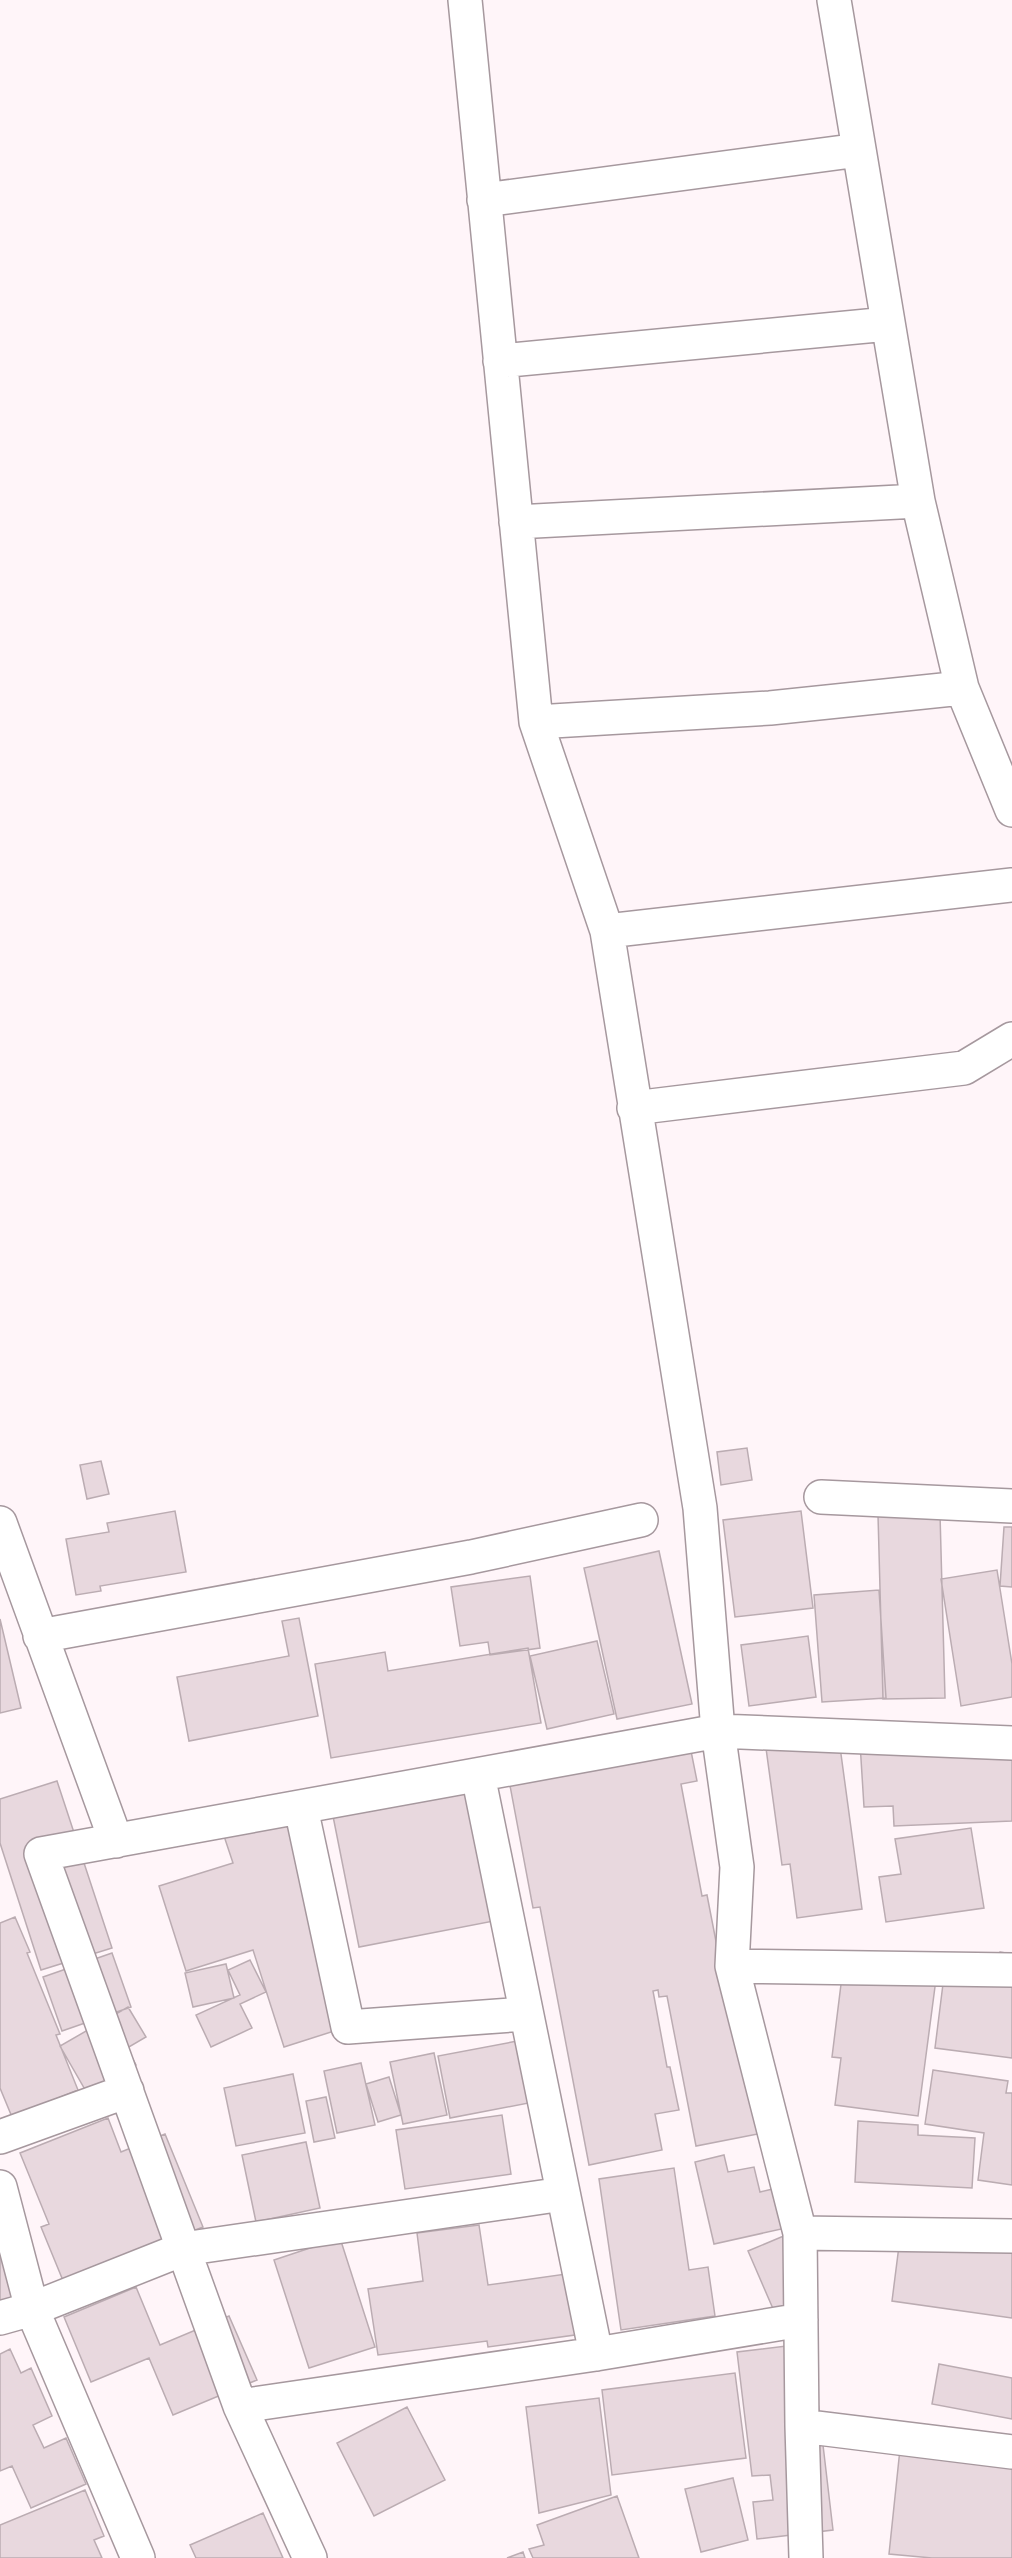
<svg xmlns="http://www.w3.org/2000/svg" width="1012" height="2558" viewBox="0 0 1012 2558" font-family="Signika,sans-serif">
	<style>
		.building { fill: #e8d8de; stroke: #bbacb2; stroke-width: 1.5 }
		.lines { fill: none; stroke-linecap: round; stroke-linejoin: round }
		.minor-casing { stroke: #a6989e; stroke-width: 36 }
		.minor { stroke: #fff; stroke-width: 33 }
	</style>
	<rect width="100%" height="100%" fill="#fff5f9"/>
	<path class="building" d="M747 1448 752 1480 721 1485 717 1452Z
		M101 1461 109 1494 87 1499 80 1465Z
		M175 1511 186 1572 100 1586 101 1591 76 1595 66 1539 109 1532 107 1523Z
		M801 1511 813 1608 735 1617 723 1520Z
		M940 1514 945 1698 883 1699 878 1515Z
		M1004 1527H1012V1587L1000 1586Z
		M659 1551 692 1704 617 1719 584 1568Z
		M997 1570 1012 1664V1697L961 1706 941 1579Z
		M530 1576 540 1648 490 1655 488 1642 460 1646 451 1587Z
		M879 1590 886 1698 822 1702 814 1595Z
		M299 1618 318 1716 189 1741 177 1677 289 1656 282 1621Z
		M0 1619 21 1708 0 1713Z
		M808 1636 816 1697 749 1706 741 1645Z
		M597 1641 614 1714 547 1729 530 1656Z
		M528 1648 541 1723 331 1758 315 1664 385 1652 388 1671Z
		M838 1732 862 1909 797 1918 790 1864 782 1865 765 1741Z
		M1012 1737V1821L894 1826 893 1806 864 1807 860 1743Z
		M689 1741 697 1781 681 1784 702 1896 707 1895 726 1993 783 2129 696 2146 667 1996 659 1997 658 1990 653 1991 667 2067H670L679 2110 655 2114 662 2150 589 2165 540 1907 533 1908 508 1775Z
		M467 1774 499 1920 359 1947 330 1801Z
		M57 1781 112 1948 41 1970 0 1843V1799Z
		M282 1801 353 2025 284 2047 253 1950 186 1971 159 1886 233 1863 219 1821Z
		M971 1828 984 1908 886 1922 879 1877 901 1874 895 1839Z
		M15 1917 30 1952 27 1953 60 2034 56 2035 78 2090 12 2117 0 2088V1923Z
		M845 1952 938 1964 918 2116 835 2105 841 2058 832 2057Z
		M1000 1952 1012 1954V2058L935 2048 945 1968 997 1975Z
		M112 1953 131 2007 62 2031 43 1977Z
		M250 1960 266 1992 240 2004 252 2028 211 2047 196 2015 240 1995 228 1970Z
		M226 1964 234 1998 193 2007 185 1973Z
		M128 2007 146 2037 127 2048 136 2065 87 2093 60 2046Z
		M528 2039 539 2101 450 2118 438 2056Z
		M434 2053 447 2115 403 2124 390 2062Z
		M361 2063 375 2125 337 2133 324 2071Z
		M933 2070 1008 2081 1006 2093H1012V2185L978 2180 984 2133 925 2124Z
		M293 2074 305 2133 236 2146 224 2088Z
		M389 2077 401 2115 378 2122 366 2084Z
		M326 2097 335 2138 314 2142 306 2101Z
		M502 2115 511 2174 405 2189 396 2130Z
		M108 2118 121 2152 165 2134 203 2227 64 2283 41 2227 49 2224 20 2153Z
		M858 2121 918 2125V2135L975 2138 972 2188 855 2182Z
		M306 2142 320 2208 256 2222 242 2155Z
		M724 2155 728 2172 754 2167 760 2192 794 2184 804 2224 714 2244 695 2162Z
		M674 2168 689 2270 708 2267 715 2316 621 2330 599 2179Z
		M479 2225 488 2285 573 2273 582 2334 488 2347 487 2341 378 2355 368 2289 423 2281 417 2233Z
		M901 2230 1012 2245V2318L892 2301Z
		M786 2235 812 2294 774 2311 748 2251Z
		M0 2238 23 2298 0 2306Z
		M340 2238 375 2347 309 2368 274 2260Z
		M136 2287 160 2345 229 2316 257 2380 173 2415 149 2358 91 2382 64 2317Z
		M811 2343 833 2530 757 2539 753 2502 773 2500 770 2475 752 2476 737 2352Z
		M10 2349 21 2373 31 2368 52 2416 33 2425 44 2448 66 2438 86 2484 31 2508 12 2466 0 2471V2354Z
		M939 2364 1012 2378V2419L932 2404Z
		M735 2373 746 2458 612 2475 602 2390Z
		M599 2398 611 2495 539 2513 526 2407Z
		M407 2407 445 2480 374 2516 337 2443Z
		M900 2449 1012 2461V2558H932L889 2554Z
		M733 2478 748 2540 701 2552 685 2489Z
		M85 2490 104 2536 94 2540 102 2558H0V2525Z
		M617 2496 639 2558H533L529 2549 544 2545 537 2525Z
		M263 2513 283 2558H196L190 2545Z
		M523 2552 525 2558H507Z"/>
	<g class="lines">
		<defs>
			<path id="minor" d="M465 0 536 722 607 931 700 1508 718 1731 737 1867 732 1966 800 2233 802 2426 806 2558
				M834 0 918 501 962 688 1012 810
				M484 200 859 150
				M500 361 888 324
				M516 522 918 501
				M536 722 770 708 962 688
				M607 931 1012 885
				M634 1108 964 1068 1012 1039
				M821 1497 1012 1506
				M0 1523 116 1841
				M40 1636 471 1557 641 1520
				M478 1775 596 2354
				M301 1808 348 2027 525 2014
				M732 1966 1012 1970
				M0 2137 127 2091
				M0 2187 32 2309 138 2558
				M800 2233 1012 2236
				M0 2318 32 2309 183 2249 563 2194
				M240 2406 596 2354 801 2320
				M802 2426 1012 2452
				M310 2558 240 2406 41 1854 718 1731 1012 1743"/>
		</defs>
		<use href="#minor" class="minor-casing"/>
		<use href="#minor" class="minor"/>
	</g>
</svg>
